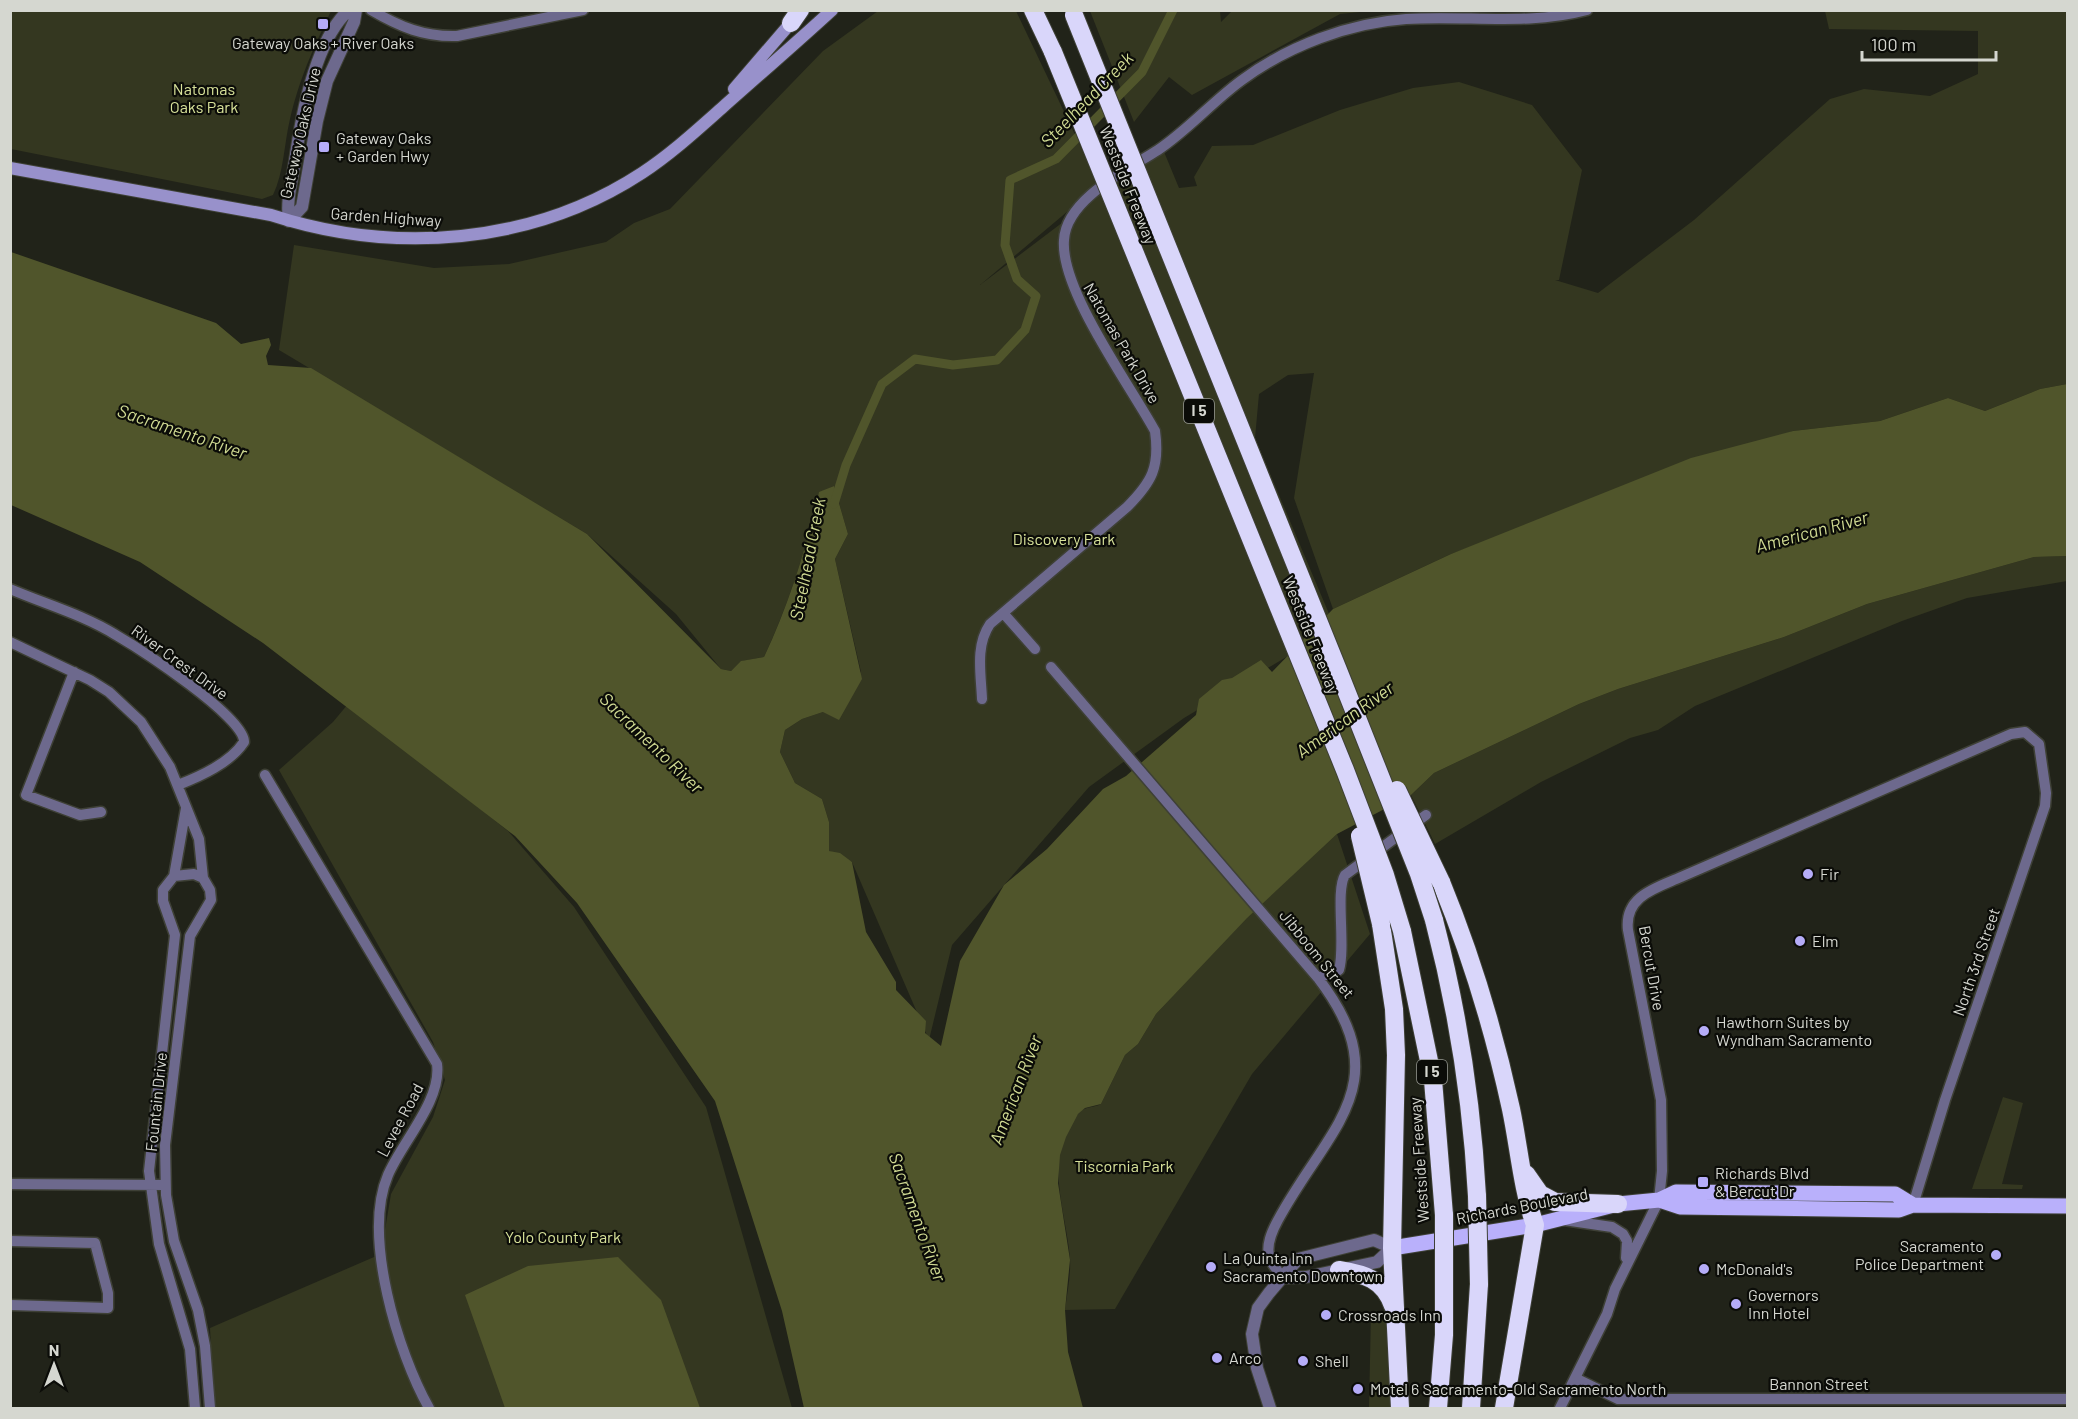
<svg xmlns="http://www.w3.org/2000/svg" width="2078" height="1419" viewBox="0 0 2078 1419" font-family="Barlow,sans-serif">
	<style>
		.green { fill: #343720 }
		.water { fill: #50552b }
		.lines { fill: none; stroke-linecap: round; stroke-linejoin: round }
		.canal { stroke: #50552b; stroke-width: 9 }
		.minor-casing { stroke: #3e4036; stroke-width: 13 }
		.tertiary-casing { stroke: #3e4036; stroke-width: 14 }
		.secondary-casing { stroke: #3e4036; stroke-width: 14 }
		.primary-casing { stroke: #3e4036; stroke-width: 17 }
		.motorway-casing { stroke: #3e4036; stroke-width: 20 }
		.minor { stroke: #6d698d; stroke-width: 10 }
		.tertiary { stroke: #6d698d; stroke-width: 12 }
		.secondary { stroke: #9891cb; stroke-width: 12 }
		.primary { stroke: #b9b0fb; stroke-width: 15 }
		.motorway { stroke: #d9d6fa; stroke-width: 18 }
		.motorway-bridge-casing { stroke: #3e4036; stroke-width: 20; stroke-linecap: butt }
		.motorway-bridge { stroke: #d9d6fa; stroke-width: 18 }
		.poi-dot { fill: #b5acf8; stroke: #0b0c08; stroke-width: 2 }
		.labels { text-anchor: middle; stroke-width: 4.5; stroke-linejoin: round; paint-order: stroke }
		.shield { fill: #0b0c08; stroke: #989a94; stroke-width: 1.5 }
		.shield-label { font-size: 15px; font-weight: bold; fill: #d5d7d0 }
		.poi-label { font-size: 16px; fill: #d5d7d0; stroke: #0b0c08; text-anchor: start }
		.park-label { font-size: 16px; fill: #d8e29a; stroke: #0b0c08 }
		.street-label { font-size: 16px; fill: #d5d7d0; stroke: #0b0c08 }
		.water-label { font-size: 18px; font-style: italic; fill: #d0da92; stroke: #0b0c08 }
	</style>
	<rect width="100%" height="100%" fill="#212319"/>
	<path class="green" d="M10 11H331C313 49 300 77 290 119 284 144 284 172 273 195L262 199 11 149Z
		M878 11H1016L1099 185 980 285 1162 147 1179 188 1197 186 1194 177 1212 146 1253 145 1340 110 1413 88 1459 82 1532 105 1582 170 1559 280H1555L1598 293 1694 220 1830 99 1864 89 1930 96 1978 74V31L1829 29 1825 11H2067V384L2040 389 1985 411 1948 398 1880 421 1793 431 1451 554 1333 609 1294 498 1314 373 1288 375 1259 394 1255 438 1335 628 1184 718 1089 787 952 945 929 1040 852 862 829 851V822L822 799 795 783 780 752 785 730 802 719 823 712 861 672 835 559 848 534 834 486 819 493C806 549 789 604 764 657L742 661 731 671 721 669 676 614 587 534 279 350 294 245 434 268 509 264 606 242 634 223 670 209 823 51Z
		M1090 11H1220L1221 22 1232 11H1370L1340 14 1192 95 1169 77 1134 122Z
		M2067 556V581L1967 598 1902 621 1695 706 1658 730 1630 738 1541 782 1435 844 1411 795 1434 773 1579 704 1618 689 1784 637 1867 604 2034 557Z
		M348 704 508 831 574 907 706 1107 792 1408H214L210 1328 381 1254 391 1194 433 1117 445 1080 433 1042 279 770 333 722Z
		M1337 834 1370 934 1252 1074 1115 1309 1065 1310C1067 1294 1071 1276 1070 1259 1067 1213 1040 1151 1080 1112 1086 1106 1094 1108 1101 1104L1125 1055 1138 1044 1156 1014 1247 917Z
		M2003 1097 2023 1103 2002 1184 2023 1185 2022 1189H1972Z
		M1388 1311 1392 1408H1369L1371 1312Z"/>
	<path class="water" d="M11 252 216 323 241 344 269 338 271 345 266 356 268 365 311 368 587 534 721 669 731 671 741 661 764 657C789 604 806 549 819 492L834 486 848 534 835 559 862 679 839 720 823 712 802 719 785 730 780 752 795 783 822 799 829 822V851L840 853 852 862 866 932 896 982V990L926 1021 925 1033 941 1046 960 961 1004 885 1047 849 1103 789 1126 776 1196 715 1199 699 1222 680 1232 678 1261 660 1272 672 1333 609 1451 554 1691 458 1793 431 1880 421 1948 398 1985 411 2040 389 2067 384V556L2034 557 1867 604 1784 637 1618 689 1579 704 1434 773 1411 795 1337 834 1247 918 1156 1014 1138 1044 1125 1055 1101 1104 1085 1108 1078 1114 1066 1137 1060 1155 1058 1183 1070 1260 1065 1310 1068 1352 1083 1408H804L782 1311 715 1101 577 903 515 836 263 643 140 562 11 505Z
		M618 1257 661 1300 700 1408H505L465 1295 528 1266Z"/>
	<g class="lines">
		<path class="canal" d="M834 504 846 465 882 384 915 359 953 365 997 360 1025 330 1036 296 1017 279 1005 245 1010 180 1056 159 1142 72 1173 10"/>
		<defs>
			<path id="minor" d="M371 10C400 27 424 37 457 36L583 10
				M10 589C45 604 84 615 116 635 140 649 245 717 244 742 230 763 201 776 178 785
				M1004 614 1035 649
				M10 642 90 680 109 692 141 722 170 767 199 839 203 878 210 890 211 900 190 936 165 1145 166 1195 174 1241 198 1310 205 1346 210 1408
				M1051 667 1318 978C1400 1085 1328 1127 1278 1220 1272 1231 1265 1246 1270 1259 1273 1266 1279 1272 1283 1278
				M74 672 26 795 80 815 101 812
				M982 699C981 674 975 646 990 624L1127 507C1152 482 1160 467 1155 431 1130 385 1060 290 1064 240 1066 199 1127 170 1158 150 1188 130 1213 101 1242 80 1288 46 1349 23 1406 19 1466 15 1528 26 1587 10
				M265 775 437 1064C442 1100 402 1142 388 1175 362 1236 398 1353 429 1408
				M186 808 174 876 163 890V901L175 935 149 1171 159 1244 190 1349 195 1408
				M174 876 194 874 203 878
				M1318 978 1339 970C1346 945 1335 891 1345 875L1426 815
				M10 1184 165 1185
				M1564 1220 1612 1227 1623 1234 1627 1241 1626 1258
				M10 1241 95 1243 108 1293V1308L10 1305
				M1575 1378 1618 1399H2068
				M1560 1408 1607 1314 1615 1289 1659 1200 1662 1171 1661 1100 1628 930C1624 896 1656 888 1681 877L2011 734 2025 732 2039 744 2046 793 2045 806 1945 1100 1913 1205"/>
			<path id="tertiary" d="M289 221 302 207 317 121 327 81 354 22 356 10
				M289 221C286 199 292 182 295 161 301 118 315 40 349 10
				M1270 1408 1257 1368 1252 1334 1258 1308 1269 1293 1298 1259 1374 1240 1392 1248 1377 1262 1306 1277 1283 1278"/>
			<path id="secondary" d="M734 89 795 18
				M10 168 271 215C394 255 532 245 642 173 671 154 697 130 723 107 759 75 796 43 832 10"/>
			<path id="primary" d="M1659 1200 1680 1207 1899 1210 1913 1205 2068 1206
				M1392 1248 1535 1225 1618 1204 1659 1200 1676 1192 1895 1194 1913 1205"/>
			<path id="motorway" d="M1033 10 1053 52
				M791 23 800 10
				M1441 882C1471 955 1494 1031 1511 1109 1519 1147 1522 1188 1535 1225L1504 1408
				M1434 920C1458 1012 1472 1101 1477 1196
				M1381 924 1394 1009 1396 1055 1392 1248 1400 1408
				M1402 931 1433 1080 1444 1215
				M1526 1174 1540 1194 1555 1202 1618 1204
				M1339 1270C1364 1274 1384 1279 1393 1306
				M1438 1408 1444 1335V1288
				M1471 1408 1479 1284"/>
		</defs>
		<use href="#minor" class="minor-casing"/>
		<use href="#tertiary" class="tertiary-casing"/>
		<use href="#secondary" class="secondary-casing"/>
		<use href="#primary" class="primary-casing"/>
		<use href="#motorway" class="motorway-casing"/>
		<use href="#minor" class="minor"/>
		<use href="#tertiary" class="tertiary"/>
		<use href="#secondary" class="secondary"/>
		<use href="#primary" class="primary"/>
		<use href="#motorway" class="motorway"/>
		<defs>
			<path id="motorway-bridge" d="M1074 15 1338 670 1419 874 1434 920
				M1053 52 1345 770 1385 875 1402 931
				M1397 790 1441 882
				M1360 836 1381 924
				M1477 1196 1479 1284
				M1444 1215V1288"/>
		</defs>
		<use href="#motorway-bridge" class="motorway-bridge-casing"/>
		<use href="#motorway-bridge" class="motorway-bridge"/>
	</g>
	<g class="poi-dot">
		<rect x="317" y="18" width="12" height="12" rx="3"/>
		<rect x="318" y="141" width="12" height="12" rx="3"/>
		<circle cx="1808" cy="874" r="6"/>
		<circle cx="1800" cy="941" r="6"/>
		<circle cx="1704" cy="1031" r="6"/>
		<rect x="1697" y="1176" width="12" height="12" rx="3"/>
		<circle cx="1996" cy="1255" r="6"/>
		<circle cx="1211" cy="1267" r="6"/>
		<circle cx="1704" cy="1269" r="6"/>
		<circle cx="1736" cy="1304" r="6"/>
		<circle cx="1326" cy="1315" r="6"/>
		<circle cx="1217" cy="1358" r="6"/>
		<circle cx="1303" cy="1361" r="6"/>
		<circle cx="1358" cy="1389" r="6"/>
	</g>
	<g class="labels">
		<g class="shield">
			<rect x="1184" y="399" width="30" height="24" rx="4.5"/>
			<rect x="1417" y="1060" width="30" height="24" rx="4.5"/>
		</g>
		<g class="shield-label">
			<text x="1199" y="416">I 5</text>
			<text x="1432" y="1077">I 5</text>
		</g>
		<g class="poi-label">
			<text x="323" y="49" text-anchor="middle">Gateway Oaks + River Oaks</text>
			<text x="336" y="144">Gateway Oaks<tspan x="336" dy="18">+ Garden Hwy</tspan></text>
			<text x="1820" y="880">Fir</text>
			<text x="1812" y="947">Elm</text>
			<text x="1716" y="1028">Hawthorn Suites by<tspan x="1716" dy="18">Wyndham Sacramento</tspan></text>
			<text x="1715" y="1179">Richards Blvd<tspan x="1715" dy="18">&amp; Bercut Dr</tspan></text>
			<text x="1984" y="1252" text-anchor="end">Sacramento<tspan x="1984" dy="18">Police Department</tspan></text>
			<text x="1223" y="1264">La Quinta Inn<tspan x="1223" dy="18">Sacramento Downtown</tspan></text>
			<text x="1716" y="1275">McDonald's</text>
			<text x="1748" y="1301">Governors<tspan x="1748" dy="18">Inn Hotel</tspan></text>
			<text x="1338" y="1321">Crossroads Inn</text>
			<text x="1229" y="1364">Arco</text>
			<text x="1315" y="1367">Shell</text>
			<text x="1370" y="1395">Motel 6 Sacramento-Old Sacramento North</text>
		</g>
		<g class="park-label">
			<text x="204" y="95">Natomas<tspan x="204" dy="18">Oaks Park</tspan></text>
			<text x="1064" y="545">Discovery Park</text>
			<text x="1124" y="1172">Tiscornia Park</text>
			<text x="563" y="1243">Yolo County Park</text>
		</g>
		<g class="street-label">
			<text transform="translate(300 133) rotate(-77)" y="6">Gateway Oaks Drive</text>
			<text transform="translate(1128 185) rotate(68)" y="6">Westside Freeway</text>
			<text transform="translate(386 217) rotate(4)" y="6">Garden Highway</text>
			<text transform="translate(1122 343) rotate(60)" y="6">Natomas Park Drive</text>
			<text transform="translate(1311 635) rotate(68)" y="6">Westside Freeway</text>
			<text transform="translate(180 662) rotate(36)" y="6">River Crest Drive</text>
			<text transform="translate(1317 954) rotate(51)" y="6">Jibboom Street</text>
			<text transform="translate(1976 962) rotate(-71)" y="6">North 3rd Street</text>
			<text transform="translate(1652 968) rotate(80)" y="6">Bercut Drive</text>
			<text transform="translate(156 1102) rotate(-84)" y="6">Fountain Drive</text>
			<text transform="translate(400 1120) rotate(-62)" y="6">Levee Road</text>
			<text transform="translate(1419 1160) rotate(-94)" y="6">Westside Freeway</text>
			<text transform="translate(1522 1206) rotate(-11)" y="6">Richards Boulevard</text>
			<text x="1819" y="1390">Bannon Street</text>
		</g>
		<g class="water-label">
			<text transform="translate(1087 100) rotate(-46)" y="6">Steelhead Creek</text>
			<text transform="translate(182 432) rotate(19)" y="6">Sacramento River</text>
			<text transform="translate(1812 532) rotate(-15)" y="6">American River</text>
			<text transform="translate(808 559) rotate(-79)" y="6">Steelhead Creek</text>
			<text transform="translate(1345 720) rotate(-36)" y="6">American River</text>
			<text transform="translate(651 743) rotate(44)" y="6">Sacramento River</text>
			<text transform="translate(1016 1090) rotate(-69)" y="6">American River</text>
			<text transform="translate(917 1217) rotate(70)" y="6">Sacramento River</text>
		</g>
	</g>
	<rect width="2078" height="1419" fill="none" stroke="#d5d7d0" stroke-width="24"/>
	<g transform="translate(54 1365)" stroke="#0b0c08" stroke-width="4.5" paint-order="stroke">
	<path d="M0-4.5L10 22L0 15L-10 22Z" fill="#d5d7d0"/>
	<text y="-9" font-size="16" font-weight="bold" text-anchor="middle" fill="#d5d7d0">N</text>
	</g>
	<path d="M1862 51v9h134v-9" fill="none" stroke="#d5d7d0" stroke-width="3"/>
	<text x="1871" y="51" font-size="18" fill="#d5d7d0" stroke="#0b0c08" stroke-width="4.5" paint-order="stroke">100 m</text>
</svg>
